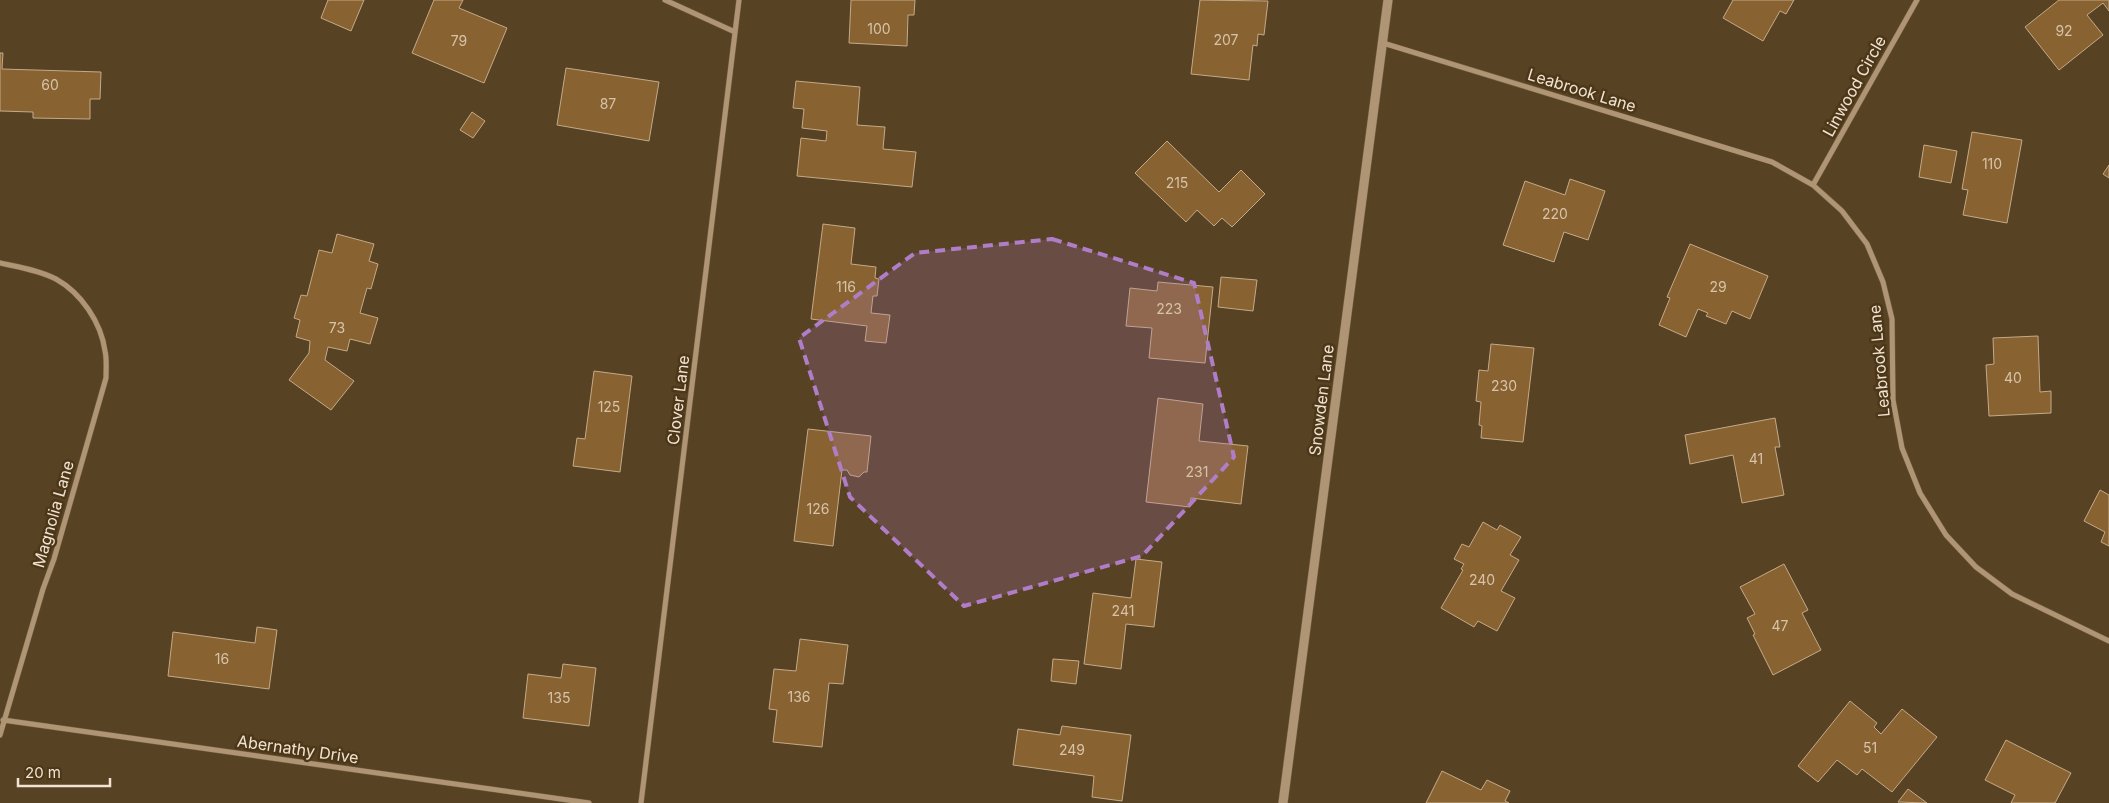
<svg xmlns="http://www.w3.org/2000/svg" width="2109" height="803" viewBox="0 0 2109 803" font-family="Inter,sans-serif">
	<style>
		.building { fill: #886331; stroke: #c5aa89 }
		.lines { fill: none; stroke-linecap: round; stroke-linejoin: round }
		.minor-casing { stroke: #736045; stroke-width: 6 }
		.tertiary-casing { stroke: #736045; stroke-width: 10 }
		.minor { stroke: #af9574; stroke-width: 5 }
		.tertiary { stroke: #af9574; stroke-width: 9 }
		.marked { fill: #b07ec8; fill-opacity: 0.2; stroke: #b07ec8; stroke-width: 4; stroke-dasharray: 10 6; stroke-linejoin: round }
		.labels { text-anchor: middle; stroke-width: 5; stroke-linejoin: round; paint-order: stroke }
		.number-label { font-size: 14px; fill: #d7c3aa }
		.street-label { font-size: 16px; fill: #f1e3d2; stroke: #4d3719 }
	</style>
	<rect width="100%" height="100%" fill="#584224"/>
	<path class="building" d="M328 0H364L351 31 321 18Z
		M434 0H463L459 8 507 28 484 83 412 53Z
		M851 0H915L914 15H908L907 46 849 43Z
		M1200 0 1268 1 1264 35 1258 34 1257 46 1253 45 1249 80 1191 74Z
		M1733 0H1794L1786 14 1780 11 1763 41 1723 18Z
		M2059 0H2109V11L2103 3 2087 15 2103 35 2059 70 2025 27Z
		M0 53H3L2 69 101 72 100 99H90V119L33 118V112L0 111Z
		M566 68 659 82 649 141 557 125Z
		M796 81 860 87 857 125 885 127 883 149 916 152 912 187 797 176 801 138 826 141 827 131 802 128 804 109 793 108Z
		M472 112 485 121 473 138 460 130Z
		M1972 132 2022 140 2007 223 1963 215 1968 190 1962 189Z
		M1167 141 1219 192 1241 170 1265 194 1232 227 1222 218 1214 226 1197 210 1186 222 1135 173Z
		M1924 145 1957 151 1951 183 1919 177Z
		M2109 165V178L2103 174Z
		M1570 179 1605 191 1588 240 1564 232 1554 262 1503 245 1525 181 1565 195Z
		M823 224 855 228 851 264 876 267 875 278 879 279 877 296H873L871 313 890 315 886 343 865 341 867 326 811 319Z
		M337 234 374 244 369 261 378 264 371 289 367 288 360 313 378 318 370 344 350 339 347 351 328 347 325 360 354 381 331 410 289 380 309 353 310 341 296 337 300 320 294 318 301 295 307 296 319 250 332 253Z
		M1690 244 1768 276 1750 319 1732 311 1726 324 1706 316 1708 313 1698 309 1686 337 1659 325 1670 298 1667 297Z
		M1221 277 1257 280 1253 311 1218 307Z
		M1158 282 1213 287 1205 363 1149 358 1152 328 1126 326 1130 288 1157 291Z
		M2038 336 2040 392 2051 391V413L1989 416 1986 365 1994 364 1993 338Z
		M1491 344 1534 348 1523 442 1481 438 1482 426 1479 425 1481 402 1476 401 1479 370 1488 371Z
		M594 371 632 376 620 472 573 466 577 438 585 439Z
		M1158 398 1203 404 1199 441 1248 446 1241 504 1191 498 1190 507 1146 502Z
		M1775 418 1780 447H1775L1784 495 1742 503 1733 455 1690 464 1685 435Z
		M808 429 871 436 867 472H864L859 477 850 475 847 470H842L833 546 794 541Z
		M2100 490 2109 495V546L2101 542 2105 532 2084 521Z
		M1483 522 1497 530 1500 525 1521 537 1510 555 1519 560 1501 591 1515 598 1497 631 1478 621 1474 627 1441 608 1463 570 1461 569 1464 564 1454 559 1462 544 1469 547Z
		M1136 559 1162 562 1154 627 1126 624 1121 669 1084 664 1093 593 1131 598Z
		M1784 564 1808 610 1802 613 1821 650 1773 675 1753 635 1755 634 1747 618 1755 614 1740 587Z
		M257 627 277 630 269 689 168 676 173 632 255 643Z
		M800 639 848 645 843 684 829 683 822 747 773 742 777 710 769 709 774 669 796 671Z
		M1053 659 1079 661 1076 684 1051 681Z
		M563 664 596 668 589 726 523 718 528 674 561 678Z
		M1850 701 1877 723 1874 727 1881 734 1902 709 1937 737 1892 792 1862 769 1857 775 1837 760 1818 782 1798 766Z
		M1062 726 1131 735 1122 801 1092 797 1094 776 1013 765 1018 729 1060 735Z
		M2006 740 2071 773 2055 803H2011L2015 795 1985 780Z
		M1442 771 1481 790 1487 780 1510 791 1505 801 1509 803H1426Z
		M1908 789 1927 803 1898 802Z"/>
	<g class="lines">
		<defs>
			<path id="minor" d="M665 0 735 32
				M1383 43 1772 162 1813 185 1842 211 1867 244 1883 282 1892 319 1893 400 1902 448 1920 493 1946 535 1976 567 2012 594 2109 641
				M1813 185 1917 0
				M0 263C18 267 39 270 56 279 81 293 101 322 105 351 107 359 106 369 106 378L54 559 43 589 0 735
				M3 720 589 803
				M641 803 739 0"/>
			<path id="tertiary" d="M1283 803 1388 0"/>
		</defs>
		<use href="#minor" class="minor-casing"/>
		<use href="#tertiary" class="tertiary-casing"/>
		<use href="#minor" class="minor"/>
		<use href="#tertiary" class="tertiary"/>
	</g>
	<path class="marked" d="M1052 239 1194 283 1234 457 1142 556 964 606 850 497 799 338 915 253Z"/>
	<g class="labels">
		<g class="number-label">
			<text x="879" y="34">100</text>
			<text x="2064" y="36">92</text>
			<text x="1226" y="45">207</text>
			<text x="459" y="46">79</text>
			<text x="50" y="90">60</text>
			<text x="608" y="109">87</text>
			<text x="1992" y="169">110</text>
			<text x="1177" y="188">215</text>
			<text x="1555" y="219">220</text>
			<text x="846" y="292">116</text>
			<text x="1718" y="292">29</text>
			<text x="1169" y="314">223</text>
			<text x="337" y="333">73</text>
			<text x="2013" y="383">40</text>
			<text x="1504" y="391">230</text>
			<text x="609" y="412">125</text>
			<text x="1756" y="464">41</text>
			<text x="1197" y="477">231</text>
			<text x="818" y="514">126</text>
			<text x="1482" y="585">240</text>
			<text x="1123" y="616">241</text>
			<text x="1780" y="631">47</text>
			<text x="222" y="664">16</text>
			<text x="799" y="702">136</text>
			<text x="559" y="703">135</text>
			<text x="1870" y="753">51</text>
			<text x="1072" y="755">249</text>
		</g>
		<g class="street-label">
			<text transform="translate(1854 86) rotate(-61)" y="6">Linwood Circle</text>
			<text transform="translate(1582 90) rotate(17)" y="6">Leabrook Lane</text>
			<text transform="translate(1879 361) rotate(-95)" y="6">Leabrook Lane</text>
			<text transform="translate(678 400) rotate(-83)" y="6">Clover Lane</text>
			<text transform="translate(1321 400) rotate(-83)" y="6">Snowden Lane</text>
			<text transform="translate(53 514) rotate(-74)" y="6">Magnolia Lane</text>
			<text transform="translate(298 749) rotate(8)" y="6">Abernathy Drive</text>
		</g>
	</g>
	<path d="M18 778v8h92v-8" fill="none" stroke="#f1e3d2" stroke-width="2.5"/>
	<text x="25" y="778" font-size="15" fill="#f1e3d2" stroke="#4d3719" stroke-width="4" paint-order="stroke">20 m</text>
</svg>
